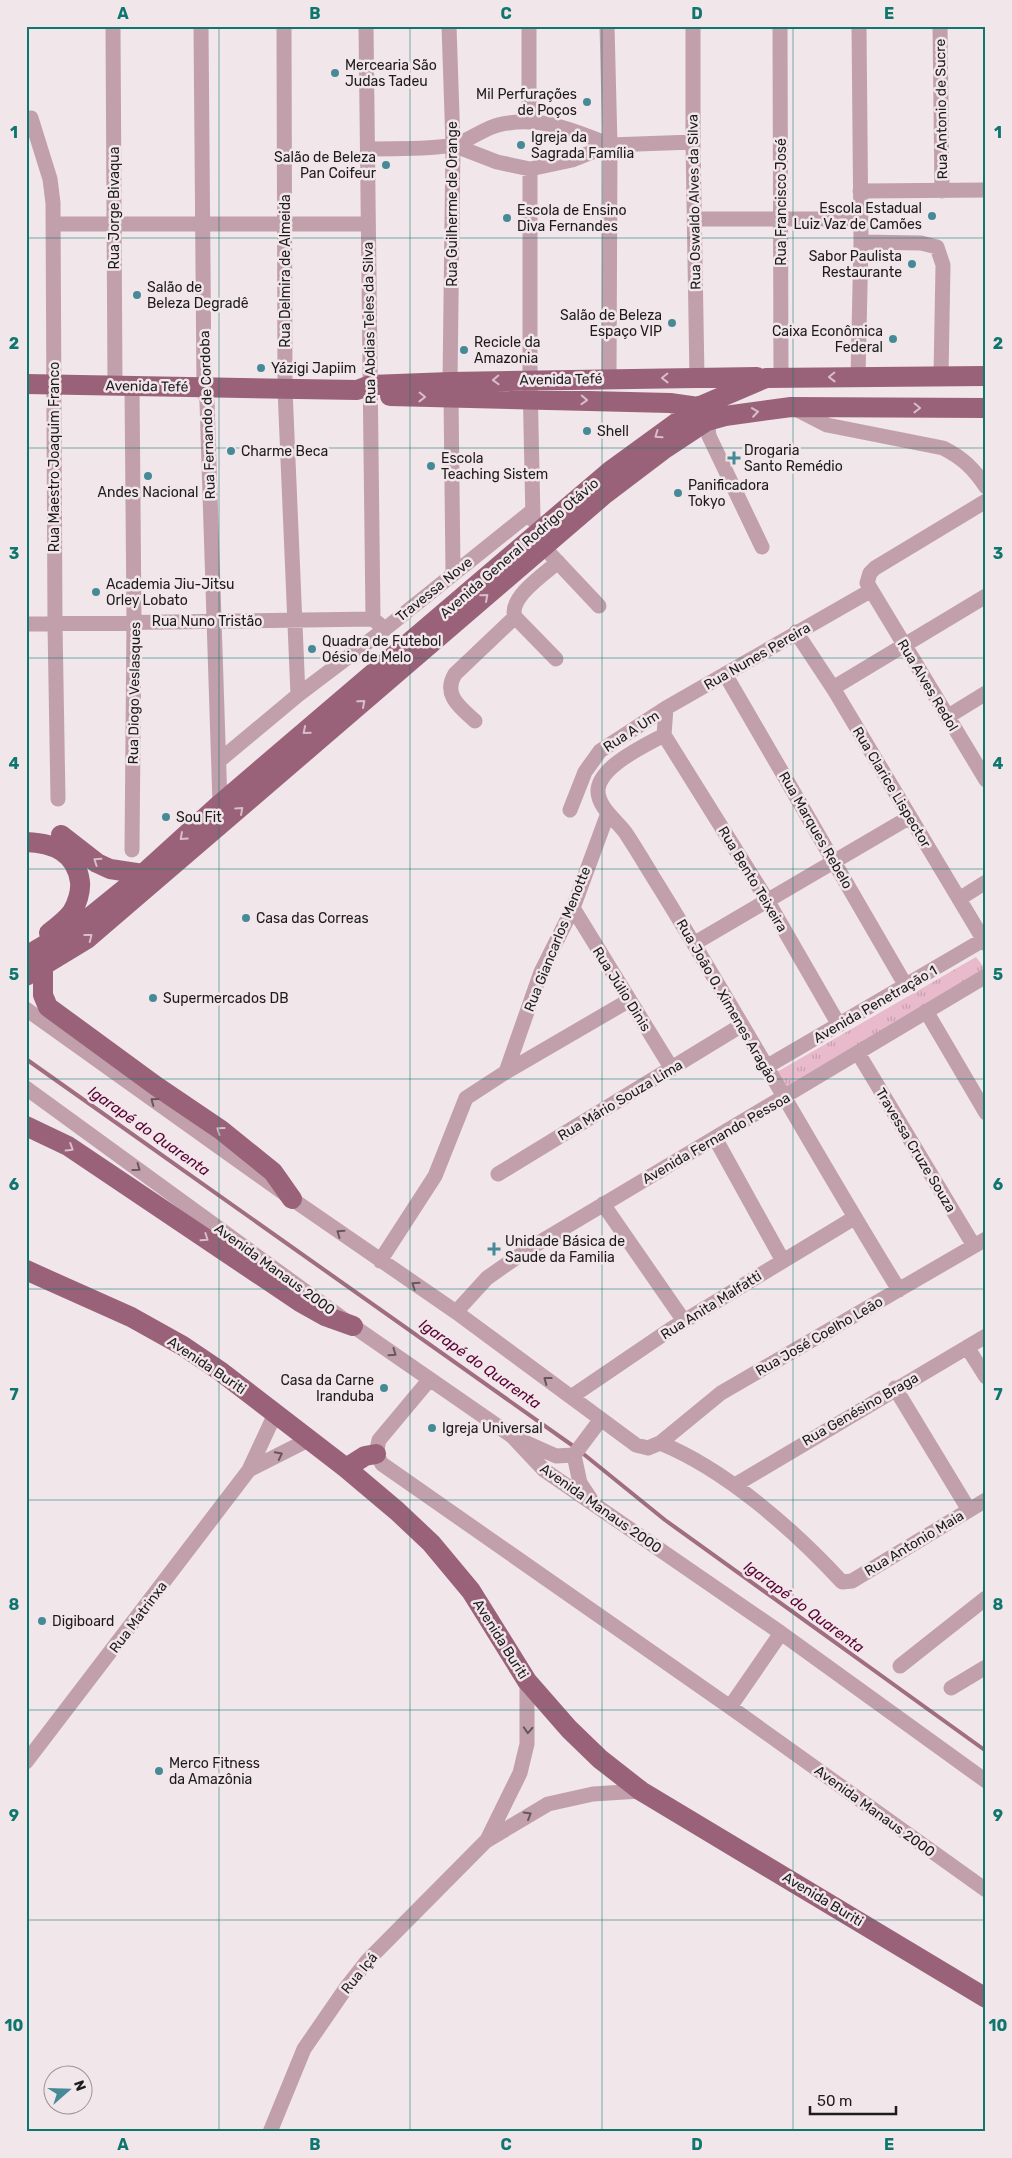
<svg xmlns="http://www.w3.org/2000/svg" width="1012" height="2158" viewBox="0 0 1012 2158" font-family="Rubik,sans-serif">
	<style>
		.park { fill: url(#park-tufts) }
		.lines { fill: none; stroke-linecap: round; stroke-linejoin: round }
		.stream { stroke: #a06d81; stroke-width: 4 }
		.minor { stroke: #c1a0ac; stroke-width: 15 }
		.major { stroke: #9a6279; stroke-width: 20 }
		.oneway { stroke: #d7bec8 }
		.oneway2 { stroke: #67575d }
		.grid { fill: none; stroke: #0f766e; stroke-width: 1; stroke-opacity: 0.55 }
		.poi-dot { fill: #468a98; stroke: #f1e6ea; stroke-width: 2 }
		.labels { text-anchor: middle; stroke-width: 5; stroke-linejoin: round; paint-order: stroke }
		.poi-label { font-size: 14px; fill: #1e1b1c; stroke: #f1e6ea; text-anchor: start }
		.street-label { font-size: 14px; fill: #1e1b1c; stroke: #f1e6ea }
		.water-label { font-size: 15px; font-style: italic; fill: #5a0334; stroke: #f1e6ea }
		.neatline { fill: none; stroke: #0f766e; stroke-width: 2 }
		.grid-label { font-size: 16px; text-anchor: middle; font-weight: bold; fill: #0f766e }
	</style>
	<defs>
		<pattern id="park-tufts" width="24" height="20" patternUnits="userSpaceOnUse" patternTransform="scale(1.25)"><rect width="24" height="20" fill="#e8bacb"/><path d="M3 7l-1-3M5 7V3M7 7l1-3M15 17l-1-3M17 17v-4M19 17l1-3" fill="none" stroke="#c79fae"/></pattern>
	</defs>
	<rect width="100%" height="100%" fill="#f1e6ea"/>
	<path class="park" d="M976 957 986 970 787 1088 777 1072Z"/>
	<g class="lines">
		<path class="stream" d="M26 1059 576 1448
			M581 1452 665 1520 986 1751"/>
		<path class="minor" d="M113 26 115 386
			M201 26 204 387 207 402 220 804
			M284 26 285 389 298 695
			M366 26 373 619
			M449 26 453 145 450 382
			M607 26 610 145 609 379
			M693 26V142L697 378
			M780 26 781 378
			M940 26 942 191
			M31 118 50 179 53 203 55 624 58 799
			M529 122V26
			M453 145 497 162 530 169 572 160 610 145 693 142
			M368 149C392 148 430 150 452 145 468 142 482 129 498 125 539 115 573 130 610 145
			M530 169V379L533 520
			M860 191 986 190
			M695 219H860
			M53 224H367
			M861 242 921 243 937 247 943 265 941 376
			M858 377 861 242 859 26
			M451 397 453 573
			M792 407 827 425 943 448C963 458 974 469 986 487
			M707 421 709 436 762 547
			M986 501 875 568 870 573 867 583 986 780
			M551 555 599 606
			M26 624 373 619 380 625
			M796 632 833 688 986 944
			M556 659 515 617C508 598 544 574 558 562
			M725 674 906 986
			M833 688 986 596
			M947 717 986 693
			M475 721C461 708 442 695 455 674L515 617
			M664 735C646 745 597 767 598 792 599 808 616 820 625 832 635 847 644 862 653 877 738 1013 815 1154 899 1290
			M664 735 767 900 839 1025
			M664 735 666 708 870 591
			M220 760 298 695 385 629 532 511
			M570 810 585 772 600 751 666 708
			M132 850 134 621 132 387
			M959 899 986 882
			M573 908 672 1069
			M695 943 910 817
			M26 1009 292 1199 456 1312 636 1445 648 1448 660 1443C725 1469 794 1530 842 1582L852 1581 986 1500
			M926 1011 986 1113
			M858 1053 974 1246
			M766 1067 983 940
			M506 1072 628 1001
			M26 1088 353 1326 512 1436 544 1470 781 1633 986 1781
			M715 1138 783 1261
			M498 1174 742 1025
			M603 1204 684 1321
			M380 1261 435 1176 466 1098 506 1072 541 972 573 908 608 813
			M456 1312 487 1278 527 1250 986 976
			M967 1347 986 1377
			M430 1379 379 1440 376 1454 382 1464 730 1707 986 1890
			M895 1388 969 1510
			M571 1397 671 1329 854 1218
			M518 1439 556 1456 574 1455
			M660 1443 721 1393 986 1239
			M249 1470 308 1440
			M735 1485 986 1336
			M590 1498 580 1483 574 1455 601 1419
			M900 1666 986 1598
			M951 1688 986 1667
			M730 1707 781 1633
			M26 1762 249 1470 275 1414
			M487 1840 520 1773 527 1744V1681
			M270 2132 304 2049 346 1988 368 1960 486 1841 548 1804 593 1794 641 1791"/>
		<path class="major" d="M26 384 357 390 370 385 450 382 757 377
			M390 396 670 403 698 407 702 413
			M61 835 97 863 110 869 143 874
			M26 842C53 843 76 852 80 882 81 891 77 904 72 912 66 920 57 927 49 933
			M26 956 85 921 143 874 220 804 610 471 698 407 766 378 986 376
			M43 967V995L48 1007 156 1086 221 1130 273 1172 292 1199
			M26 976 87 939 605 494 663 450 707 421 725 416 791 407 986 408
			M26 1126 68 1146 300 1302 325 1316 353 1326
			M26 1270 131 1317 183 1346 220 1371 346 1468 397 1511 431 1543 471 1591 527 1681 569 1729 600 1759 641 1791 986 1998
			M346 1468 365 1456 376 1454"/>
	</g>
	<defs><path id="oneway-chevron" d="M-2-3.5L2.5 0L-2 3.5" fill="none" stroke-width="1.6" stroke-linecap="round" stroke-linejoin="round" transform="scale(1.25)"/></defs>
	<g class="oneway">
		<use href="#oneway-chevron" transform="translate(832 377) rotate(179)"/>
		<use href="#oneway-chevron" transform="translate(665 378) rotate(179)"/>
		<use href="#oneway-chevron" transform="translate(496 380) rotate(178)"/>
		<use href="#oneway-chevron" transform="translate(422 397) rotate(1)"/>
		<use href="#oneway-chevron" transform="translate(584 400) rotate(2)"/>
		<use href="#oneway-chevron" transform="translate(917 408) rotate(1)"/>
		<use href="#oneway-chevron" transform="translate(755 412) rotate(-8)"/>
		<use href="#oneway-chevron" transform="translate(658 435) rotate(145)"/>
		<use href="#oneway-chevron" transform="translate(485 597) rotate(-41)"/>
		<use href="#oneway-chevron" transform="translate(362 703) rotate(-41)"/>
		<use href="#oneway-chevron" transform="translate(306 731) rotate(140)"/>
		<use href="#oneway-chevron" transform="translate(240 810) rotate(-42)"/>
		<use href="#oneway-chevron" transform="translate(183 837) rotate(138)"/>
		<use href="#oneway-chevron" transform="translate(97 861) rotate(-146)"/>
		<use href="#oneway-chevron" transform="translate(89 937) rotate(-38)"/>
		<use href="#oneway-chevron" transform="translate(220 1130) rotate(-144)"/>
		<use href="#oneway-chevron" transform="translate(70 1148) rotate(32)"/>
		<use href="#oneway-chevron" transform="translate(205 1238) rotate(34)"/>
	</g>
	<g class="oneway2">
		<use href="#oneway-chevron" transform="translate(154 1101) rotate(-144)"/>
		<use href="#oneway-chevron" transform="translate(137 1168) rotate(36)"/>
		<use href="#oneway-chevron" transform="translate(340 1233) rotate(-145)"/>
		<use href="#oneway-chevron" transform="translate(415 1285) rotate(-146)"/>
		<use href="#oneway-chevron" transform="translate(393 1353) rotate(35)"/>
		<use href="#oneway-chevron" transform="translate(547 1380) rotate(-143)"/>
		<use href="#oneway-chevron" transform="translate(279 1455) rotate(-27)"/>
		<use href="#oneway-chevron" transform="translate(528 1730) rotate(93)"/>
		<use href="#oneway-chevron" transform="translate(528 1815) rotate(-30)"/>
	</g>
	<path class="grid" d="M219 26V2132M410 26V2132M602 26V2132M793 26V2132M26 238H986M26 448H986M26 658H986M26 869H986M26 1079H986M26 1289H986M26 1500H986M26 1710H986M26 1920H986"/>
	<g class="poi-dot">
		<circle cx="335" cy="73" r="5"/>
		<circle cx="587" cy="102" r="5"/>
		<circle cx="521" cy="145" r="5"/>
		<circle cx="386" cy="165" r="5"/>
		<circle cx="932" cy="216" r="5"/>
		<circle cx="507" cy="218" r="5"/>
		<circle cx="912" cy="264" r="5"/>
		<circle cx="137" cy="295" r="5"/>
		<circle cx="672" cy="323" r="5"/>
		<circle cx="893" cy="339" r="5"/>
		<circle cx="464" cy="350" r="5"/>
		<circle cx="261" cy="368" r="5"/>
		<circle cx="587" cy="431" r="5"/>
		<circle cx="231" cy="451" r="5"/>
		<path d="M731.5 450.5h5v5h5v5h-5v5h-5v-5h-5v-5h5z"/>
		<circle cx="431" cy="466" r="5"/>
		<circle cx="148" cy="476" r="5"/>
		<circle cx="678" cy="493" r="5"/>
		<circle cx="96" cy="592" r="5"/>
		<circle cx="312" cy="649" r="5"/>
		<circle cx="166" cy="817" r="5"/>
		<circle cx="246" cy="918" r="5"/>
		<circle cx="153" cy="998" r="5"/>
		<path d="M491.5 1241.5h5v5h5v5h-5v5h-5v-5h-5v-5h5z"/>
		<circle cx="384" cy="1388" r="5"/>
		<circle cx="432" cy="1428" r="5"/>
		<circle cx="42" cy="1621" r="5"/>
		<circle cx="159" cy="1771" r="5"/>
	</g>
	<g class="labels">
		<g class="poi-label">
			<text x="345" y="70">Mercearia São<tspan x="345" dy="16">Judas Tadeu</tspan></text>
			<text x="577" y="99" text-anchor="end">Mil Perfurações<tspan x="577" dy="16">de Poços</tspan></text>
			<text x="531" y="142">Igreja da<tspan x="531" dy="16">Sagrada Família</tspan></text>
			<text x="376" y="162" text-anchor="end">Salão de Beleza<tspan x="376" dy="16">Pan Coifeur</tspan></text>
			<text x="922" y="213" text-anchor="end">Escola Estadual<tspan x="922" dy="16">Luiz Vaz de Camões</tspan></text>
			<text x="517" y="215">Escola de Ensino<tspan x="517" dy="16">Diva Fernandes</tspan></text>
			<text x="902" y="261" text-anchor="end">Sabor Paulista<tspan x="902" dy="16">Restaurante</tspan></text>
			<text x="147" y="292">Salão de<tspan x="147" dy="16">Beleza Degradê</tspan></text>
			<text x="662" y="320" text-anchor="end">Salão de Beleza<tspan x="662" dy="16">Espaço VIP</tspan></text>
			<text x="883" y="336" text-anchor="end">Caixa Econômica<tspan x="883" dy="16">Federal</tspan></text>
			<text x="474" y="347">Recicle da<tspan x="474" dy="16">Amazonia</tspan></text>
			<text x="271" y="373">Yázigi Japiim</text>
			<text x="597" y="436">Shell</text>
			<text x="744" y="455">Drogaria<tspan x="744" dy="16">Santo Remédio</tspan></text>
			<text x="241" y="456">Charme Beca</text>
			<text x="441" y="463">Escola<tspan x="441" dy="16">Teaching Sistem</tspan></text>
			<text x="688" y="490">Panificadora<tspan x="688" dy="16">Tokyo</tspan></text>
			<text x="148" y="497" text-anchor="middle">Andes Nacional</text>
			<text x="106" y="589">Academia Jiu-Jitsu<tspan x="106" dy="16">Orley Lobato</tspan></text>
			<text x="322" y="646">Quadra de Futebol<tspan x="322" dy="16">Oésio de Melo</tspan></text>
			<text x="176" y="822">Sou Fit</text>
			<text x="256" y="923">Casa das Correas</text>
			<text x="163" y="1003">Supermercados DB</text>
			<text x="505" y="1246">Unidade Básica de<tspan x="505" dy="16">Saude da Familia</tspan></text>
			<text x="374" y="1385" text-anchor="end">Casa da Carne<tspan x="374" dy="16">Iranduba</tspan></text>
			<text x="442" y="1433">Igreja Universal</text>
			<text x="52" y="1626">Digiboard</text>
			<text x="169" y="1768">Merco Fitness<tspan x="169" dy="16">da Amazônia</tspan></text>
		</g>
		<g class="street-label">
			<text transform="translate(941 109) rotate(-91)" y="5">Rua Antonio de Sucre</text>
			<text transform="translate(694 202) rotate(-91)" y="5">Rua Oswaldo Alves da Silva</text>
			<text transform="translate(781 202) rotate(-90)" y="5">Rua Francisco José</text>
			<text transform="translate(452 204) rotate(-90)" y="5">Rua Guilherme de Orange</text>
			<text transform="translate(114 208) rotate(-90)" y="5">Rua Jorge Bivaqua</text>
			<text transform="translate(285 271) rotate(-90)" y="5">Rua Delmira de Almeida</text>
			<text transform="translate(369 323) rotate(-91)" y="5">Rua Abdias Teles da Silva</text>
			<text transform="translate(561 379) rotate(-1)" y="5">Avenida Tefé</text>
			<text transform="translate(147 386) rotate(1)" y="5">Avenida Tefé</text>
			<text transform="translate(207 415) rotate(-92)" y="5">Rua Fernando de Cordoba</text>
			<text transform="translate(54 457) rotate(-90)" y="5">Rua Maestro Joaquim Franco</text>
			<text transform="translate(519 548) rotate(-41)" y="5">Avenida General Rodrigo Otávio</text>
			<text transform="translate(434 589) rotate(-39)" y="5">Travessa Nove</text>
			<text x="207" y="626">Rua Nuno Tristão</text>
			<text transform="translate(757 656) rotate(-30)" y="5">Rua Nunes Pereira</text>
			<text transform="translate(928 685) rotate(59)" y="5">Rua Alves Redol</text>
			<text transform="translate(134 693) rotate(-89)" y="5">Rua Diogo Veslasques</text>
			<text transform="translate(631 731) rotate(-33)" y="5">Rua A Um</text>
			<text transform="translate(892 787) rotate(59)" y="5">Rua Clarice Lispector</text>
			<text transform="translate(816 830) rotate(60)" y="5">Rua Marques Rebelo</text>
			<text transform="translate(753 879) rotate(59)" y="5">Rua Bento Teixeira</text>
			<text transform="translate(557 939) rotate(-68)" y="5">Rua Giancarlos Menotte</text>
			<text transform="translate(622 989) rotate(58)" y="5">Rua Júlio Dinis</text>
			<text transform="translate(727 1001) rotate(60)" y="5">Rua João O. Ximenes Aragão</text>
			<text transform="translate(875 1004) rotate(-30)" y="5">Avenida Penetração 1</text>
			<text transform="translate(620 1100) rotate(-31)" y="5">Rua Mário Souza Lima</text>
			<text transform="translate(716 1138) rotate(-30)" y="5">Avenida Fernando Pessoa</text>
			<text transform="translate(916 1150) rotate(59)" y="5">Travessa Cruze Souza</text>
			<text transform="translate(275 1269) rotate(36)" y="5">Avenida Manaus 2000</text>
			<text transform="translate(711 1305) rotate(-32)" y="5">Rua Anita Malfatti</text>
			<text transform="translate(819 1336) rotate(-30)" y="5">Rua José Coelho Leão</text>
			<text transform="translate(207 1365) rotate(34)" y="5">Avenida Buriti</text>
			<text transform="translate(860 1409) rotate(-30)" y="5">Rua Genésino Braga</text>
			<text transform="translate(601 1508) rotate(35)" y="5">Avenida Manaus 2000</text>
			<text transform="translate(914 1543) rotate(-31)" y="5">Rua Antonio Maia</text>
			<text transform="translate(138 1617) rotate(-53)" y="5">Rua Matrinxa</text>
			<text transform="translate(501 1639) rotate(58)" y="5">Avenida Buriti</text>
			<text transform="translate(875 1811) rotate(36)" y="5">Avenida Manaus 2000</text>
			<text transform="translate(823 1899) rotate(31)" y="5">Avenida Buriti</text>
			<text transform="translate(359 1973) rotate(-51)" y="5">Rua Içá</text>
		</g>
		<g class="water-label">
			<text transform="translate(149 1131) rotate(35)" y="5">Igarapé do Quarenta</text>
			<text transform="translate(480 1364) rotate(35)" y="5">Igarapé do Quarenta</text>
			<text transform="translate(804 1607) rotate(36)" y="5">Igarapé do Quarenta</text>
		</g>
	</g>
	<rect width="1012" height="2158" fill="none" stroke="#f1e6ea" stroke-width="55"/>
	<g transform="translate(68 2090) rotate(70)"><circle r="24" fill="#f1e6ea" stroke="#9d9598"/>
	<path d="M0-4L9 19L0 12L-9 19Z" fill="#468a98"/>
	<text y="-8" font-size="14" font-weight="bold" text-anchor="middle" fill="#1e1b1c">N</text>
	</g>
	<path d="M810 2106v8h86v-8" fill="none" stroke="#1e1b1c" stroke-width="2.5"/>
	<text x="817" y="2106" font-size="15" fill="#1e1b1c" stroke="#f1e6ea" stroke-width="4" paint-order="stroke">50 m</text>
	<rect x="28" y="28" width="956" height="2102" class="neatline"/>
	<g class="grid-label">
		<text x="123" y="19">A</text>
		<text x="315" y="19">B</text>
		<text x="506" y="19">C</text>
		<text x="697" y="19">D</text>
		<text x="889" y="19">E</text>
		<text x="14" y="138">1</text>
		<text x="998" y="138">1</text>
		<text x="14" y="349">2</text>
		<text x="998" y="349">2</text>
		<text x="14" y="559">3</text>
		<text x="998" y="559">3</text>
		<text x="14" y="769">4</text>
		<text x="998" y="769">4</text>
		<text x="14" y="980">5</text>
		<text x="998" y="980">5</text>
		<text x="14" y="1190">6</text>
		<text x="998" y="1190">6</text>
		<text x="14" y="1400">7</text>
		<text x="998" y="1400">7</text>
		<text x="14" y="1610">8</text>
		<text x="998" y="1610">8</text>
		<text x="14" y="1821">9</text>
		<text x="998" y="1821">9</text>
		<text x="14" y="2031">10</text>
		<text x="998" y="2031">10</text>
		<text x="123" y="2150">A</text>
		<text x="315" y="2150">B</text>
		<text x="506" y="2150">C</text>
		<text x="697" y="2150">D</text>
		<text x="889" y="2150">E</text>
	</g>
</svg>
